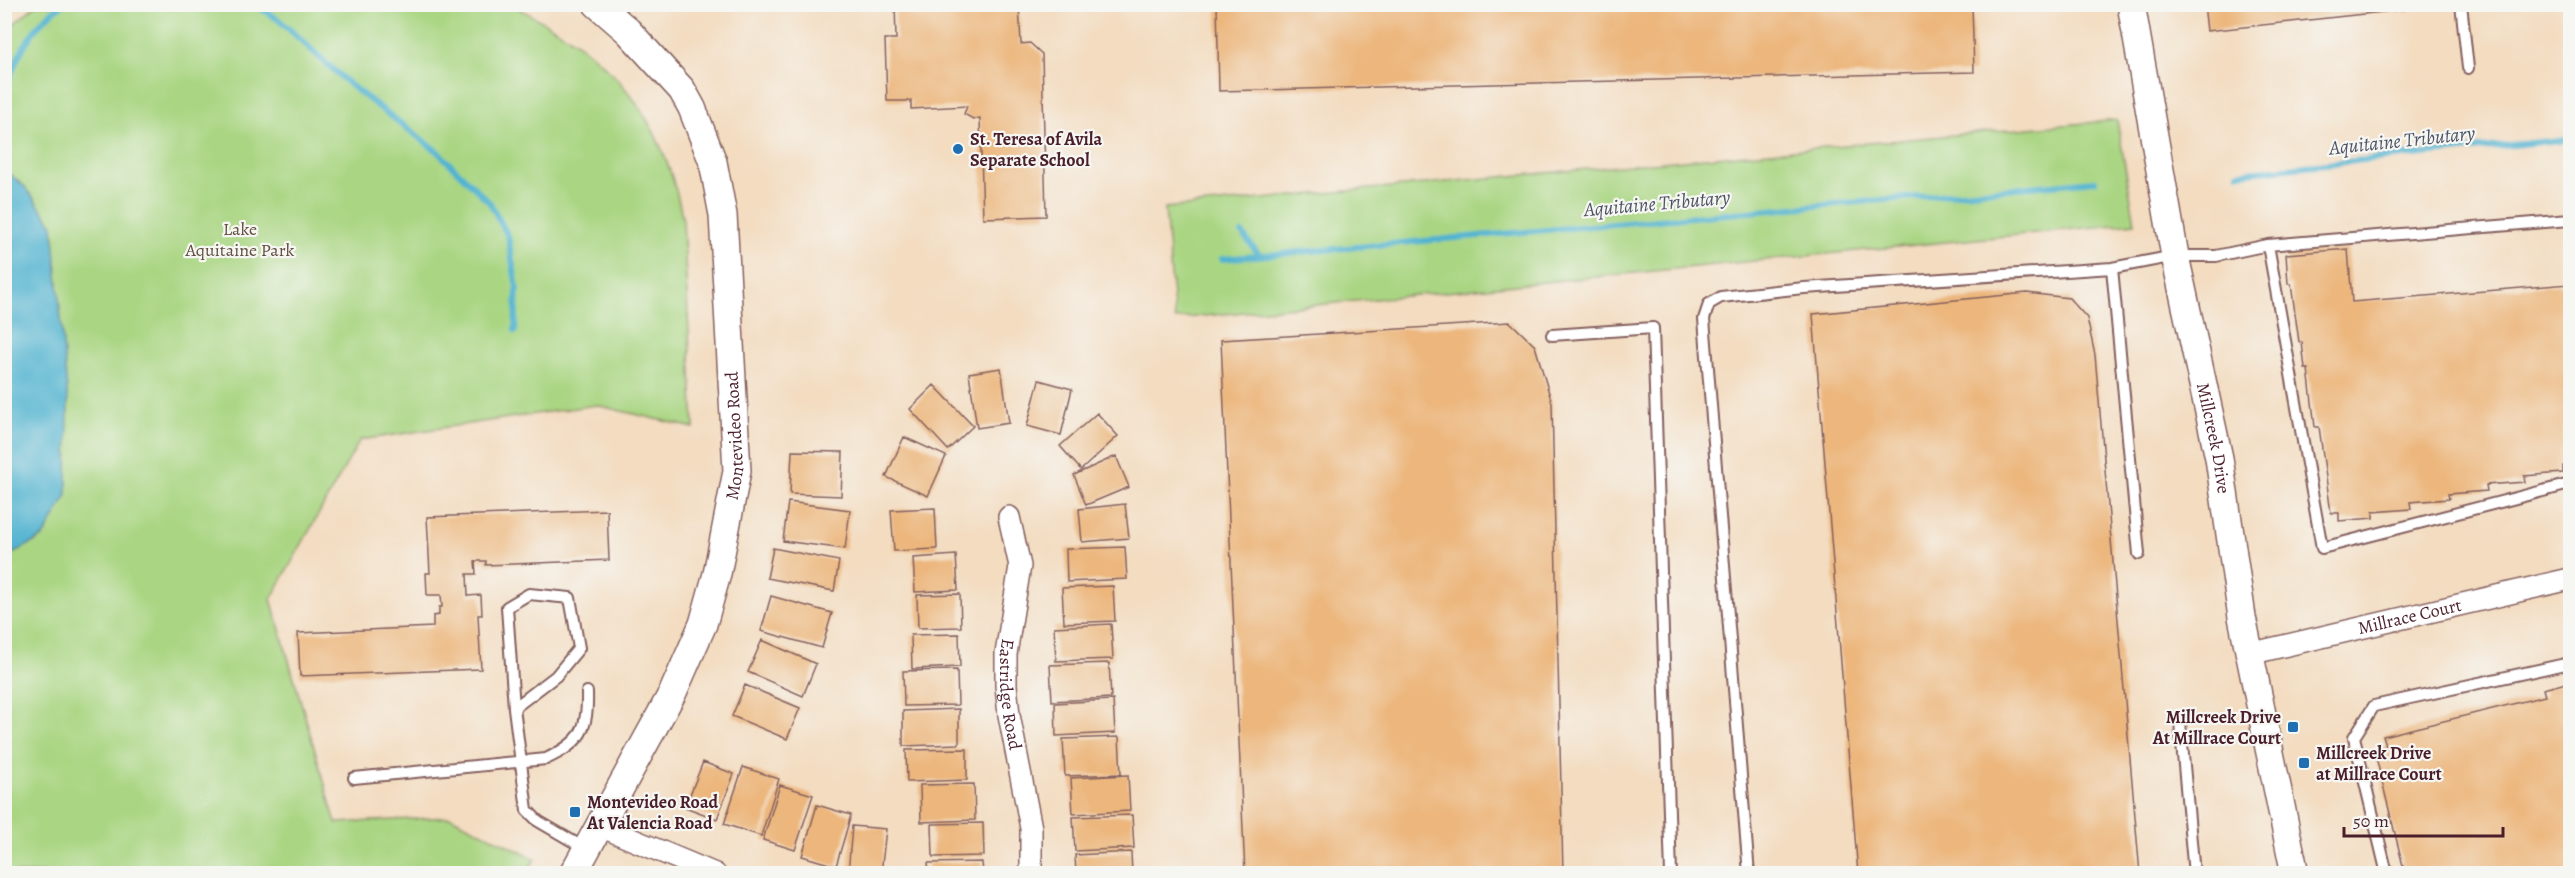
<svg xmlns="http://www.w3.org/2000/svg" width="2575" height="878" viewBox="0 0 2575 878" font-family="Alegreya,serif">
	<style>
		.green { fill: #aad683; stroke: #7a7a57; stroke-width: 1.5 }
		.water { fill: #51b3d0; stroke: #4e697e; stroke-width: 1.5 }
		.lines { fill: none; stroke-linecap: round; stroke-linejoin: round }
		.stream { stroke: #51b3d0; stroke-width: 6 }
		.building { fill: #ecb67c }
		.service-casing { stroke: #85615f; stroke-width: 14 }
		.minor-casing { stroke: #85615f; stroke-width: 24 }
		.tertiary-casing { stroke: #85615f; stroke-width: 30 }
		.service { stroke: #fff; stroke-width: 10 }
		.minor { stroke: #fff; stroke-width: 21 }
		.tertiary { stroke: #fff; stroke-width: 27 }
		.poi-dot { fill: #1f6fb2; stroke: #f6f6f2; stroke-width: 2 }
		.labels { text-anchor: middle; stroke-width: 4.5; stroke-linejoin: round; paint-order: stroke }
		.poi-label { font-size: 18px; font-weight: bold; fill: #4a1f2b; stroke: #f6f6f2; text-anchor: start }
		.park-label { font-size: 18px; fill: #624d41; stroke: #f6f6f2 }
		.street-label { font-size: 18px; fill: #4a1f2b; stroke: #f6f6f2 }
		.water-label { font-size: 20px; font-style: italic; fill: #4c5365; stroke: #f6f6f2 }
	</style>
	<rect width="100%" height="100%" fill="#f6f6f2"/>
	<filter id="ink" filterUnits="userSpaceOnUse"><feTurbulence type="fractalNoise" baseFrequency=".0167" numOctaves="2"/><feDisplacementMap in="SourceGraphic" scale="12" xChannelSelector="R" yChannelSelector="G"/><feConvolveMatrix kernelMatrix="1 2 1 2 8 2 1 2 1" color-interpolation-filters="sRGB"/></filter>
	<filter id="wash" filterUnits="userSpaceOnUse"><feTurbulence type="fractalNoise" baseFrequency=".008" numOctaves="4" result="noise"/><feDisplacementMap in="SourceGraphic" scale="24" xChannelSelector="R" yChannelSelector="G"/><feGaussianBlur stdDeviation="1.35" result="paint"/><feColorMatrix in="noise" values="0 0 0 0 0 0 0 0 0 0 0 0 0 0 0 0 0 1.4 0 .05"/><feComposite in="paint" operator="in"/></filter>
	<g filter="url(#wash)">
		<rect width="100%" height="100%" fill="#f3dcc0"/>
		<path class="green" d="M36 5H512C540 20 569 35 593 56 644 98 671 157 683 221L694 428 596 405 360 440 271 599 336 823 451 817 535 859 526 873H5L4 32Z
			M2117 120 2135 223 1175 319 1165 208Z"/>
		<path class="water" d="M4 169 25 187 53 225 68 402 67 495 43 537 5 558Z"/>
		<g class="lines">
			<path class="stream" d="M254 4 279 20 350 85 437 151 490 203 508 236 517 288 515 331
				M4 99C11 63 32 24 63 4
				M2238 173 2570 139
				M1242 233 1259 255
				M1222 259 2095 181"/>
		</g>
		<g id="blocks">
			<path class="building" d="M895 4H1019L1021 44 1030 43 1042 54 1046 216 983 218 980 118 973 119 964 114 967 106 911 109V101H887L885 39H896Z
				M1217 4H1972L1974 72 1219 91Z
				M2204 4H2437V6L2207 31Z
				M2348 249 2352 302 2570 284V466H2563V473L2524 476 2525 482 2486 485 2487 491 2448 494 2449 499 2410 502 2411 509 2373 512V518L2339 521V513H2331L2319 427H2315L2308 369H2305L2302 342H2299L2291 284H2288L2286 254Z
				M2027 293 2069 298 2087 318 2095 355 2140 874H1858L1813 314Z
				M1510 322 1535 346 1552 403 1563 874H1245L1221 340Z
				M1001 368 1009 423 977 428 969 373Z
				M1039 380 1072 389 1061 435 1027 426Z
				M934 385 973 426 948 450 910 409Z
				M1097 413 1118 436 1081 470 1060 446Z
				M904 437 946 456 928 496 886 477Z
				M792 451 843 452 841 496 790 494Z
				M1116 456 1129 487 1086 505 1074 475Z
				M788 502 850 510 845 549 783 541Z
				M1125 504 1129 538 1082 542 1079 509Z
				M935 508 937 549 894 551 891 510Z
				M607 510 609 560 486 565V561H475L476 574H467L468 596 481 595 482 615H478L481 669 300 676 298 633 433 627V616L439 615V607H442L441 595H427L426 573H430L427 517Z
				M1125 547 1127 579 1067 582 1066 549Z
				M773 548 839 561 834 591 767 578Z
				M956 555 958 590 915 592 913 558Z
				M1113 586 1115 621 1064 623 1062 588Z
				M960 594 961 627 918 628 917 595Z
				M771 596 832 613 822 648 761 631Z
				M1111 624 1113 659 1056 661 1054 627Z
				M959 634 960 667 912 669 911 635Z
				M762 640 816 664 803 696 748 672Z
				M1109 663 1111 698 1052 701 1050 665Z
				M957 670 958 705 904 706 903 671Z
				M2570 682V874H2405L2374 749 2386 746 2383 736 2545 696 2543 689Z
				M745 685 800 708 787 739 732 716Z
				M1113 700 1115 733 1056 736 1055 703Z
				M959 709V744L903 746V711Z
				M1119 737 1121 774 1065 776 1063 739Z
				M967 749V780L907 782 906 750Z
				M703 762 734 774 717 819 685 807Z
				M743 767 779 779 761 836 724 824Z
				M1128 775 1130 811 1073 814 1071 778Z
				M974 784 975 820 921 822 920 785Z
				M780 785 813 795 795 850 763 840Z
				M817 805 851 815 836 866 802 856Z
				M1132 815 1134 848 1075 851 1073 817Z
				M983 823 984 856 933 857 932 824Z
				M852 826 886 829 881 874H848Z
				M1131 852 1132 874H1076L1075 855Z
				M982 862 983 874H929L928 863Z"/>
		</g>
	</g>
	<g filter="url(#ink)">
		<use href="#blocks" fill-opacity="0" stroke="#85615f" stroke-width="1.5"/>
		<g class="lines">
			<defs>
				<path id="service" d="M2461 4 2468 68
					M2268 245 2322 548 2570 484
					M2112 268 2139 554
					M1552 335 1653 328 1671 874
					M514 708 556 676 579 648 570 598 529 594 507 607 514 708 527 810 538 821 586 849
					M2180 722 2194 874
					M354 778 546 759C581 742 588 731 587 692
					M1749 874 1704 319 1709 304 1721 297 1804 288 2112 268 2175 256H2216L2268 245 2570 220
					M2387 874 2354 737 2374 706 2570 663"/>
				<g id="minor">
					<path id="s1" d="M1009 517 1020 566 1006 654V685L1009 715 1031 828V874"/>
					<path id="s2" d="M2249 654 2570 579"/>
					<path d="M600 826 715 874"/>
				</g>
				<g id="tertiary">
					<path id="s3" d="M2131 4 2175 256 2219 458 2242 617 2295 874"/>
					<path id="s4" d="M573 874 673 692 703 624 717 574 737 471 723 215 713 162 692 108 682 90 628 31 597 4"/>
				</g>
			</defs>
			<use href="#service" class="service-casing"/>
			<use href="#minor" class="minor-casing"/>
			<use href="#tertiary" class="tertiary-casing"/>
			<use href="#service" class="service"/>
			<use href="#minor" class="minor"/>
			<use href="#tertiary" class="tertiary"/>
		</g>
	</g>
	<g class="poi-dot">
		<circle cx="958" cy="149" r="6"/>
		<rect x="2287" y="721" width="12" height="12" rx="3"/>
		<rect x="2298" y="757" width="12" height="12" rx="3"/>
		<rect x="569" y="806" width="12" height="12" rx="3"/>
	</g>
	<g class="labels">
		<g class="poi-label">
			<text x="970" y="145">St. Teresa of Avila<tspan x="970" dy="21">Separate School</tspan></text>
			<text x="2281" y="723" text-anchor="end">Millcreek Drive<tspan x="2281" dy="21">At Millrace Court</tspan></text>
			<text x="2316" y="759">Millcreek Drive<tspan x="2316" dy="21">at Millrace Court</tspan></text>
			<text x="587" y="808">Montevideo Road<tspan x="587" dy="21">At Valencia Road</tspan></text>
		</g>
		<g class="park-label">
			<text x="240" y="235">Lake<tspan x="240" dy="21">Aquitaine Park</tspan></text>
		</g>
		<g class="street-label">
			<text dy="6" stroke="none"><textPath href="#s4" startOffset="474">Montevideo Road</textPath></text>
			<text dy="6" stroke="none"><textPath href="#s3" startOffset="442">Millcreek Drive</textPath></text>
			<text dy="6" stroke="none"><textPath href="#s2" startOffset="165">Millrace Court</textPath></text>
			<text dy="6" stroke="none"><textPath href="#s1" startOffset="180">Eastridge Road</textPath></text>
		</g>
		<g class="water-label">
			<text transform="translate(2402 140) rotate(-6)" y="7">Aquitaine Tributary</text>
			<text transform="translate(1657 203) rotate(-5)" y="7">Aquitaine Tributary</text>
		</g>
	</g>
	<rect width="2575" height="878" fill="none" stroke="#f6f6f2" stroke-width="24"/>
	<path d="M2344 827v9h159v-9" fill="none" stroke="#4a1f2b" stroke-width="3"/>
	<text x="2353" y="827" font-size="18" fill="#4a1f2b" stroke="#f6f6f2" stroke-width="4.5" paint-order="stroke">50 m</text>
</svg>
